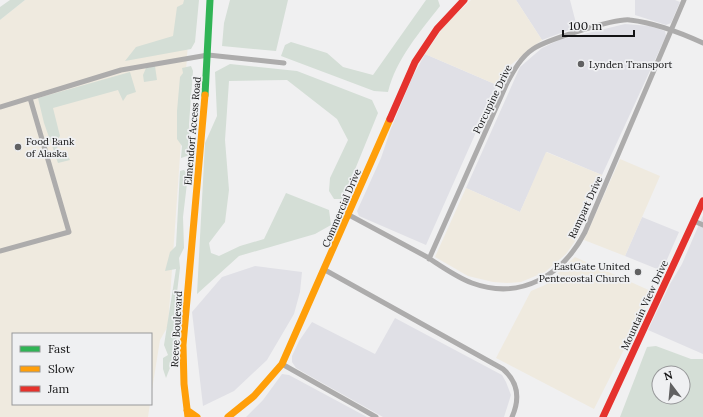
<svg xmlns="http://www.w3.org/2000/svg" width="703" height="417" viewBox="0 0 703 417" font-family="Lora,serif">
	<style>
		.built { fill: #e0e0e6 }
		.industrial { fill: #efeadf }
		.green { fill: #d4ded6; fill-rule: evenodd }
		.lines { fill: none; stroke-linecap: round; stroke-linejoin: round }
		.street { stroke: #adacac; stroke-width: 5 }
		.fast { stroke: #30b455; stroke-width: 7 }
		.slow { stroke: #ff9f0a; stroke-width: 7 }
		.jam { stroke: #e5322d; stroke-width: 7 }
		.poi-dot { fill: #616162; stroke: #eff0f2; stroke-width: 1.5 }
		.labels { text-anchor: middle; stroke-width: 3.5; stroke-linejoin: round; paint-order: stroke }
		.poi-label { font-size: 10px; fill: #141415; stroke: #eff0f2; text-anchor: start }
		.street-label { font-size: 10px; fill: #141415; stroke: #eff0f2 }
	</style>
	<rect width="100%" height="100%" fill="#f0f0f1"/>
	<path class="built" d="M516 0H570L577 27 542 40Z
		M635 0H675L680 2 671 23 666 25 635 15Z
		M625 24 650 26 665 31 666 36 602 175 547 152 520 212 466 188 520 67 542 48 559 40Z
		M425 54 497 85 426 245 359 216 357 211 381 158 390 131 412 78Z
		M703 215V354L648 330 670 284 682 264Z
		M642 217 679 232 662 271 625 256Z
		M255 266 302 272 300 292 294 314 267 360 234 391 203 406 192 312 222 277Z
		M395 318 502 375 506 382 511 395 504 417H383L308 375 296 368 292 362V356L299 341 312 322 375 354Z
		M282 374 289 375 367 417H246L263 400Z"/>
	<path class="industrial" d="M25 0H191L168 326 160 340 151 396V334H13V404H150L148 417H0V20Z
		M471 0H516L542 40 508 67 497 85 425 54 445 25Z
		M546 152 602 175 578 237 566 254 545 272 521 282 507 283 493 282 468 276 435 257 466 188 520 212Z
		M620 159 660 176 625 256 584 240Z
		M575 257 653 292 594 409 496 358 531 291 545 285Z"/>
	<path class="green" d="M10 0H25L0 20V7Z
		M184 0H199L195 42 191 49 125 61 136 47 173 36 177 7 183 4Z
		M230 0H288L276 51 222 46 224 23Z
		M426 0H438L440 6C420 32 396 59 388 92L374 91 281 56 285 45 291 42 327 53 343 67 373 75Z
		M230 64 297 71 372 100 378 113 343 199H334L329 191 330 178 348 140 337 119 287 80 229 81 225 140 229 190 225 222 209 243 211 253 219 256 240 246 264 239 286 193 329 210 331 225 315 234 239 256 197 294 205 143 217 116 215 72Z
		M155 66 157 80 144 82 143 75 146 68Z
		M191 66 193 71 189 124 190 155 181 158 182 146 177 139V111L180 77 183 73 182 68Z
		M130 72 136 92 127 95 123 101 118 90 53 108 60 136 56 141 59 154 66 152 70 160 58 163 44 123 38 98Z
		M184 170 188 175 183 217 184 248 179 258 180 268 175 309 178 315 175 355 166 378 163 369V358L168 355 164 345 176 269 165 271 170 252 176 246 180 171Z
		M656 346 691 359H703V417H620L647 347ZM659 373H683V397H659Z"/>
	<g class="lines">
		<path class="street" d="M0 107 121 70 208 55 284 63
			M349 215C375 229 401 243 427 257 441 266 456 277 472 283 521 301 563 275 585 232L684 0
			M694 221 703 225
			M0 251 69 232 30 98
			M429 259 507 83C514 70 521 57 533 49 546 40 616 18 630 20 656 23 679 32 703 43
			M325 270 503 369C518 382 520 399 512 417
			M282 364 376 417"/>
		<path class="fast" d="M205 95 210 0"/>
		<path class="slow" d="M187 410 197 417
			M188 417 184 384 183 345 205 95
			M228 417 254 396 282 364 390 119"/>
		<path class="jam" d="M390 119 415 62 437 29 464 0
			M603 417 703 201"/>
	</g>
	<g class="poi-dot">
		<circle cx="581" cy="64" r="4"/>
		<circle cx="18" cy="147" r="4"/>
		<circle cx="638" cy="272" r="4"/>
	</g>
	<g class="labels">
		<g class="poi-label">
			<text x="589" y="68">Lynden Transport</text>
			<text x="26" y="145">Food Bank<tspan x="26" dy="12">of Alaska</tspan></text>
			<text x="630" y="270" text-anchor="end">EastGate United<tspan x="630" dy="12">Pentecostal Church</tspan></text>
		</g>
		<g class="street-label">
			<text transform="translate(492 99) rotate(-64)" y="4">Porcupine Drive</text>
			<text transform="translate(192 131) rotate(-85)" y="4">Elmendorf Access Road</text>
			<text transform="translate(585 207) rotate(-65)" y="4">Rampart Drive</text>
			<text transform="translate(341 208) rotate(-67)" y="4">Commercial Drive</text>
			<text transform="translate(644 305) rotate(-65)" y="4">Mountain View Drive</text>
			<text transform="translate(176 329) rotate(-87)" y="4">Reeve Boulevard</text>
		</g>
	</g>
	<rect x="12" y="333" width="140" height="72" fill="#eff0f2" stroke="#97989a"/>
	<rect x="20" y="346" width="20" height="6" fill="#30b455" stroke="#97989a"/>
	<text x="48" y="353" font-size="12" fill="#141415">Fast</text>
	<rect x="20" y="366" width="20" height="6" fill="#ff9f0a" stroke="#97989a"/>
	<text x="48" y="373" font-size="12" fill="#141415">Slow</text>
	<rect x="20" y="386" width="20" height="6" fill="#e5322d" stroke="#97989a"/>
	<text x="48" y="393" font-size="12" fill="#141415">Jam</text>
	<g transform="translate(671 385) rotate(344)"><circle r="19" fill="#eff0f2" stroke="#97989a"/>
	<path d="M0-3L7 15L0 10L-7 15Z" fill="#616162"/>
	<text y="-6" font-size="11" font-weight="bold" text-anchor="middle" fill="#141415">N</text>
	</g>
	<path d="M563 30v6h71v-6" fill="none" stroke="#141415" stroke-width="2"/>
	<text x="569" y="30" font-size="12" fill="#141415" stroke="#eff0f2" stroke-width="3" paint-order="stroke">100 m</text>
</svg>
